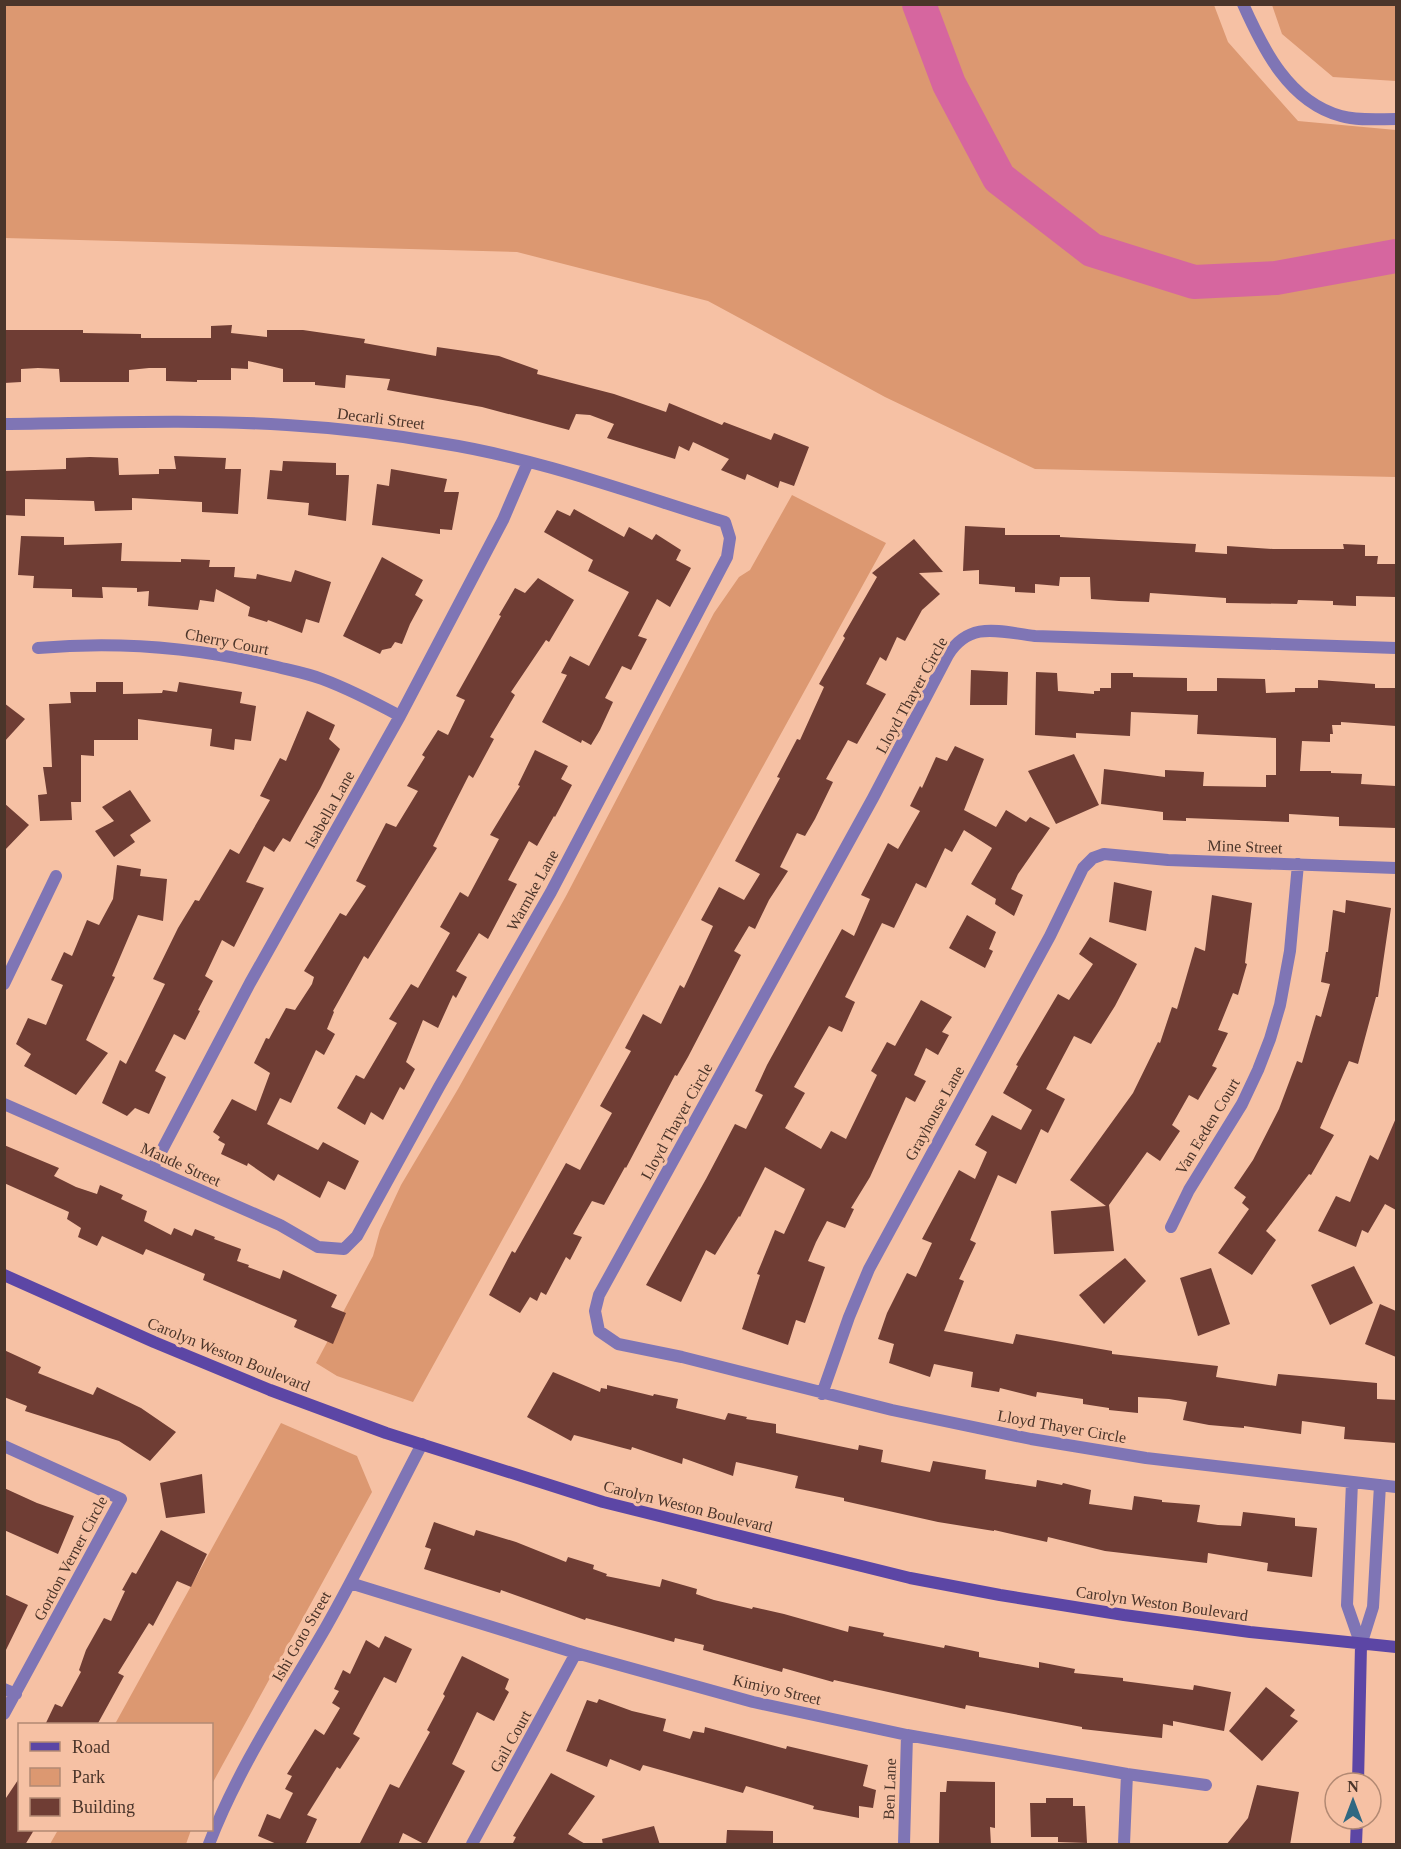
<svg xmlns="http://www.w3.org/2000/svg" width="1401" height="1849" viewBox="0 0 1401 1849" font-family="'Times New Roman',serif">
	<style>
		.green { fill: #dc9871 }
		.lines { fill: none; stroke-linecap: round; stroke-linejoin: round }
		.river { stroke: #d6669f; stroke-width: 34 }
		.building { fill: #6f3d34 }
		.street { stroke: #7f75b5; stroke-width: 12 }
		.secondary { stroke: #5c46a5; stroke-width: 12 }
		.labels { text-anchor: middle; stroke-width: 6; stroke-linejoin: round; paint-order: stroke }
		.street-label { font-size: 16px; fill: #4b352a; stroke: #f6c1a4 }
	</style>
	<rect width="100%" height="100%" fill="#f6c1a4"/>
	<path class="green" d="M5 4 1214 5 1228 42 1298 121 1396 130V477L1035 469 885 397 708 301 517 252 5 238Z
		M1272 5H1396V81L1333 77 1282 34Z
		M792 495 886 543 413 1402 337 1376 316 1363 373 1256 380 1230 401 1185 458 1089 566 896 714 613 739 577 750 570Z
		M281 1423 357 1456 372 1492 212 1784V1724H115Z
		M58 1830H191L186 1844H50Z"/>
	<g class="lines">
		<path class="river" d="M919 4 949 84 999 178 1092 250 1194 282 1276 278 1396 256"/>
	</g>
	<path class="building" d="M232 325 231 333 267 337V330H303L365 339 364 343 436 356 437 347 499 356 538 370 537 374 614 394 666 412 669 403 722 425 724 422 771 440 774 433 809 447 794 486 780 481 778 488 747 474 745 480 721 470 729 459 693 442 689 451 679 446 675 459 607 438 614 424 590 415 576 414 569 430 482 407 387 390 390 379 346 375 345 388 315 385V382H283V369L248 361V369L231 368V380H197V382L166 381V368H149L129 370V382H60L59 369 38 368 21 369V382L4 383V330H83V333L141 334V338H211V326Z
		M174 456 226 458 225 469H241L238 514 202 512V502L132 498V510L95 511 94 501 25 499V516L4 515V471L66 469V458L90 457 118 458 119 475 159 474V469H176Z
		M283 461 336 463V475H349L346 521 308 515 309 503 267 499 270 470 282 471Z
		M391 469 447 479 444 492H459L452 530 440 529V534L372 525 377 484 389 486Z
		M574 509 624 537 629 527 652 540 656 534 681 550 676 560 691 568 670 607 657 599 638 636 647 639 631 670 622 666 605 698 613 702 600 730 591 745 582 740 581 743 542 722 567 675 561 673 570 656 589 666 629 592 588 571 593 560 544 532 557 510 570 516Z
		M965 526 1005 528V535H1060V537L1196 544 1195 552 1227 554V546L1273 549H1344L1343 544 1365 545V556H1378L1377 564H1396V597L1356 596V606L1333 605V601L1298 600 1297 604 1226 603V598L1150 593 1149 602 1119 601 1091 599 1090 577H1060L1059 586 1035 584V593L1015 592V587L979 584V570L963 571Z
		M21 536 64 537V545L122 543 121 561 181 562V559L210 560 209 567H235L234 577 256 579 257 574 291 582 295 570 331 582 319 623 306 619 302 633 268 620 267 622 248 616 250 607 216 589 214 602 200 600 198 610 148 606 149 591 137 592V588L102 587 103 598 72 597V589L33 588 34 576 18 575Z
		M914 539 943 572 919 573 940 594 922 610 905 641 897 637 886 661 880 657 866 684 886 694 857 744 848 740 826 779 833 782 815 819 805 836 797 833 780 867 788 871 769 900 755 929 749 926 734 951 741 955 688 1057 677 1076 675 1075 626 1168 625 1167 604 1205 592 1201 573 1234 582 1237 570 1260 566 1257 546 1295 541 1292 537 1301 530 1297 520 1313 489 1295 512 1251 515 1253 566 1163 580 1170 612 1113 600 1106 631 1051 625 1048 643 1014 661 1024 680 985 684 988 713 926 701 920 719 887 744 900 760 874 735 861 780 778 777 777 797 739 800 740 824 687 819 684 845 638 843 636 877 577 872 573Z
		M382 557 423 580 415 595 423 600 410 624 402 644 395 642 391 648 382 650 380 654 343 636Z
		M538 578 574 600 549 642 546 640 511 692 515 695 490 737 494 739 473 778 469 775 433 846 437 848 368 959 364 956 333 1011 334 1012 327 1029 335 1034 324 1055 316 1050 291 1103 280 1098 267 1124 318 1150 323 1142 359 1161 345 1190 328 1181 320 1198 278 1174 274 1181 248 1163 247 1166 221 1154 225 1144 218 1140 220 1137 213 1132 232 1099 256 1111 270 1073 254 1063 266 1038 269 1039 286 1008 295 1010 312 984 314 977 304 971 340 913 346 916 366 886 356 881 386 823 396 827 418 791 407 786 425 757 422 755 438 730 448 735 465 700 456 696 501 616 499 615 515 588 525 593Z
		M971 670 1008 672 1007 705H970Z
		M1036 672 1057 673 1058 691 1094 694V691H1100V688H1111V673H1133V677L1187 678V691H1217V678L1265 679 1266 693 1295 692V688H1318V680L1375 684V688H1396V726L1341 722V725H1332L1333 734H1330V742L1302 741 1300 771H1331V773L1362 774 1361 784 1396 786V828L1339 826V817L1289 814V822L1186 818V821L1163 820V812L1101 804 1104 769 1165 777V770L1204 772 1203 786 1266 787V775H1276V738L1197 734 1198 715 1131 712 1130 736 1076 733V738L1035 735Z
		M96 682H123V694L162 693 163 690 177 692 179 682 242 692 240 703 256 706 251 741 235 739 234 750 210 746 212 729 138 719V740H94V756L81 755V802H71L72 820 40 821 38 795 47 794 43 767H52L49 704 71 703 70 692H96Z
		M4 703 25 719 4 742Z
		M307 711 335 725 329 739 340 749 320 789 290 842 283 838 274 852 264 846 246 882 264 888 234 947 222 940 205 976 213 981 198 1010 200 1011 185 1040 174 1034 155 1071 166 1077 149 1114 135 1108 127 1116 102 1103 120 1060 126 1064 165 984 153 979 178 928 195 900 199 901 230 849 239 854 270 800 260 796 280 758 286 761Z
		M955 746 984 759 964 810 996 827 1006 810 1026 822 1030 817 1050 828 1018 874 1011 889 1023 895 1014 916 995 904 996 899 971 884 992 848 964 830 952 852 945 848 926 888 916 883 894 928 882 923 845 997 855 1002 842 1032 829 1026 794 1087 805 1093 785 1128 821 1149 831 1131 846 1139 877 1075 871 1071 887 1042 895 1046 921 1000 952 1017 942 1032 949 1035 938 1055 926 1048 914 1075 926 1081 915 1102 906 1097 870 1177 851 1208 854 1209 845 1228 827 1221 816 1242 808 1261 825 1267 805 1323 796 1320 788 1345 742 1329 760 1275 757 1274 775 1230 784 1234 805 1189 765 1167 740 1217 739 1216 715 1255 706 1250 681 1302 646 1285 706 1179 735 1124 746 1129 763 1095 755 1091 767 1065 842 929 854 936 870 899 861 895 888 843 898 849 920 811 910 806 920 786 922 788 936 757 947 761Z
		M535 750 568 766 561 779 572 785 555 817 554 816 537 846 529 841 508 880 517 884 488 939 479 933 456 971 467 977 456 998 453 995 438 1028 423 1020 406 1062 415 1069 404 1090 400 1087 383 1120 371 1112 365 1125 337 1108 356 1075 364 1079 397 1023 389 1019 411 984 418 988 450 933 440 927 460 892 468 897 499 839 490 835 520 786 518 785Z
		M1074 754 1099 805 1056 824 1028 771Z
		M130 790 151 821 130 835 135 842 114 857 95 831 114 821 102 807Z
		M4 803 29 825 4 851Z
		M117 865 141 869 140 876 167 879 163 921 138 915 112 976 115 977 86 1040 108 1053 76 1095 24 1066 31 1054 16 1044 28 1018 46 1025 63 985 51 980 64 952 72 956 87 920 99 925 113 899Z
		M1114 882 1152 891 1146 931 1109 922Z
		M1212 895 1252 903 1245 963 1247 964 1238 995 1233 993 1218 1030 1228 1033 1212 1066 1217 1068 1198 1100 1189 1095 1172 1125 1180 1131 1160 1161 1147 1152 1109 1205 1114 1251 1054 1254 1051 1211 1106 1206 1070 1180 1133 1093 1158 1042 1160 1043 1172 1007 1177 1009 1195 947 1205 951Z
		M1346 900 1391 908 1378 997H1376L1358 1064 1349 1061 1320 1128 1334 1135 1311 1175 1309 1174 1266 1231 1276 1240 1252 1275 1218 1253 1249 1209 1242 1203 1246 1197 1234 1188 1253 1160 1279 1109 1297 1061 1302 1063 1316 1015 1321 1017 1330 984 1321 982 1326 952H1328L1333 910 1345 913Z
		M967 915 996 932 989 949 993 951 985 968 949 948Z
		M1090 937 1137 964 1115 1006 1091 1044 1074 1036 1046 1089 1065 1099 1048 1133 1041 1129 1016 1184 998 1175 970 1240 976 1243 959 1279 964 1281 944 1331 1013 1344 1016 1334 1112 1351V1354L1218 1366 1216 1377 1276 1386 1278 1374 1377 1383V1399L1396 1400V1443L1344 1439 1345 1427 1302 1421 1301 1434 1244 1426V1428L1209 1425 1183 1420 1187 1402 1169 1399 1138 1397V1413L1109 1410V1408L1083 1404V1399L1037 1392 1036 1397 1000 1388 999 1392 971 1387 973 1372 934 1364 930 1377 889 1363 894 1344 878 1339 887 1313 907 1273 916 1277 932 1243 922 1239 959 1170 975 1179 987 1152 975 1145 992 1115 1021 1130 1032 1110 1003 1093 1018 1066 1016 1065 1058 994 1069 1000 1093 964 1079 954Z
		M1396 1118V1210L1385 1204 1368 1233 1362 1230 1356 1247 1318 1231 1336 1196 1350 1202 1370 1155 1378 1160Z
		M4 1145 59 1168 54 1176 76 1187 97 1194 100 1185 123 1195 121 1199 147 1211 144 1221 171 1235 174 1228 192 1236 195 1229 215 1237 214 1239 241 1249 237 1261 249 1265 248 1267 280 1279 283 1270 337 1295 331 1307 346 1313 333 1344 294 1327 297 1320 203 1280 205 1274 146 1249 143 1255 102 1236 97 1246 78 1237 81 1228 67 1219 69 1212 4 1183Z
		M1125 1258 1146 1281 1104 1324 1079 1295Z
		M1354 1266 1373 1303 1330 1325 1311 1285Z
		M1211 1268 1230 1324 1198 1336 1180 1278Z
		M1380 1304 1396 1311V1357L1365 1344Z
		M4 1350 41 1367 38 1373 93 1395 97 1387 141 1408 176 1432 150 1461 119 1441 25 1411 27 1406 4 1397Z
		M553 1372 600 1392 601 1388 607 1389V1385L653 1396 654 1394 678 1399 676 1408 725 1420 728 1413 747 1417 746 1419 776 1424V1433L858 1450 859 1445 883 1450 881 1462 930 1472 933 1461 986 1470 985 1479 1036 1487 1037 1480 1062 1485 1063 1483 1091 1490 1089 1504 1132 1510 1134 1496 1162 1500V1502L1200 1505 1197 1522 1218 1525 1241 1526 1243 1512 1295 1518V1526L1317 1528 1312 1577 1267 1571 1268 1563 1208 1553 1207 1563 1105 1551 1048 1537 1047 1542 994 1530V1531L938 1522 844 1501V1498L795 1488 798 1476 736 1462 733 1476 683 1458 682 1464 632 1447 631 1450 574 1435 571 1441 527 1417Z
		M202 1474 205 1513 166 1518 160 1483Z
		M4 1488 37 1503 74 1516 58 1554 4 1530Z
		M434 1522 474 1536 476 1530 516 1542 566 1562 568 1557 594 1565 593 1569 607 1574 606 1576 660 1587 662 1579 697 1589 696 1594 714 1600 752 1609 753 1607 784 1614 848 1632 849 1626 884 1633 883 1636 944 1648 945 1645 979 1652V1657L1039 1668V1662L1075 1669 1074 1673 1123 1678V1681L1193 1690 1194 1685 1231 1692 1224 1731 1173 1721V1726L1163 1724 1162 1738 1082 1729V1727L966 1705 965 1709 834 1680 833 1682 783 1668 782 1672 703 1650 704 1645 675 1638 674 1642 586 1618 585 1620 501 1590 500 1593 424 1569 431 1549 425 1547Z
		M161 1530 207 1554 191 1587 177 1581 153 1626 149 1623 118 1673 124 1676 97 1725H45L55 1704 62 1707 81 1672 79 1670 86 1650 104 1618 111 1621 125 1591 122 1590 132 1572 136 1574Z
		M4 1594 28 1605 4 1654Z
		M385 1636 412 1649 396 1683 384 1677 353 1734 360 1738 340 1769 337 1767 307 1815 317 1819 305 1845H279L258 1836 267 1814 280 1819 293 1793 285 1789 292 1776 287 1774 315 1729 324 1735 340 1708 332 1703 339 1691 334 1689 343 1670 350 1674 366 1640 379 1648Z
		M462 1656 509 1679 505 1689 509 1692 494 1721 477 1712 452 1764 465 1771 426 1845 403 1833 398 1845H359L390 1784 399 1788 430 1732 427 1730 445 1696 443 1694Z
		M1266 1687 1295 1710 1290 1716 1298 1721 1262 1761 1229 1731Z
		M599 1699 632 1711 666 1719 663 1731 690 1739 693 1731 704 1733 705 1727 786 1749 787 1746 868 1765 863 1786 876 1790 873 1808 859 1806V1818L813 1809 814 1806 746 1786 743 1793 643 1765 640 1771 610 1759 607 1767 566 1751 587 1700 597 1703Z
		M551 1773 595 1796 568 1834 587 1845H512L516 1837 513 1836Z
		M20 1777V1830H34L25 1845H4V1801Z
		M947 1781 995 1782V1828L990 1827 991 1845H939L940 1792H946Z
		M1257 1785 1299 1792 1290 1845H1226L1248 1818Z
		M1046 1798H1073V1806H1085L1087 1843 1058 1842V1837H1031L1030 1803H1046Z
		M654 1826 660 1845H603L602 1839Z
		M727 1830 773 1831V1845H726Z"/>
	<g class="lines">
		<path class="street" d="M1243 4C1263 49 1289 102 1341 116 1358 121 1379 119 1396 119
			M4 424C98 423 193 419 287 425 338 428 389 434 440 443 537 458 631 493 725 522L730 538 727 557 551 892 439 1087 357 1236 344 1249 318 1247 280 1225 4 1104
			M38 648C118 641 195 647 273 666 289 670 306 673 322 679 349 689 374 702 400 716
			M1396 648 1035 636C1000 632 970 620 948 655L873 798 599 1295 595 1311 599 1331 618 1344 682 1357 892 1410 1031 1439 1146 1458 1396 1487
			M4 984 56 876
			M152 1169 250 983 400 716 503 520 528 462
			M1171 1227 1189 1190 1242 1104 1258 1070 1270 1039 1280 1005 1290 951 1298 864
			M822 1394 849 1317 869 1269 1050 936 1083 868 1093 858 1104 854 1168 860 1396 868
			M4 1446 121 1499 4 1714
			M1352 1482 1347 1605 1361 1645
			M350 1583 576 1653 753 1702 907 1735 1127 1774 1206 1785
			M1361 1645 1373 1607 1380 1485
			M4 1689 16 1694
			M209 1844C238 1768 285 1698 326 1627 360 1567 390 1505 422 1444
			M472 1844 576 1653
			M904 1844 907 1735
			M1124 1844 1127 1774"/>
		<path class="secondary" d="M4 1275 154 1342 270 1390 386 1433 603 1502 910 1578 1000 1595 1124 1615 1250 1632 1396 1647
			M1358 1783 1361 1645
			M1356 1844 1357 1819"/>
	</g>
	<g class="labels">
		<g class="street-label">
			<text transform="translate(381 418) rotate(7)" y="6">Decarli Street</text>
			<text transform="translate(227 641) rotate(11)" y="6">Cherry Court</text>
			<text transform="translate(911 695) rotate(-61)" y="6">Lloyd Thayer Circle</text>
			<text transform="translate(329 809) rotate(-61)" y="6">Isabella Lane</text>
			<text transform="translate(1245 846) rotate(2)" y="6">Mine Street</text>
			<text transform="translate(532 890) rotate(-61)" y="6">Warmke Lane</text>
			<text transform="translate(934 1113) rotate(-61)" y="6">Grayhouse Lane</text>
			<text transform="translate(676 1121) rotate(-61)" y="6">Lloyd Thayer Circle</text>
			<text transform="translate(1207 1126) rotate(-59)" y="6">Van Eeden Court</text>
			<text transform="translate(181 1164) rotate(24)" y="6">Maude Street</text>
			<text transform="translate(229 1354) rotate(22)" y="6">Carolyn Weston Boulevard</text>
			<text transform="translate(1062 1426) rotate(10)" y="6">Lloyd Thayer Circle</text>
			<text transform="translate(688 1506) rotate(14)" y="6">Carolyn Weston Boulevard</text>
			<text transform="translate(70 1558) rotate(-62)" y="6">Gordon Verner Circle</text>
			<text transform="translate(1162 1603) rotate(8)" y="6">Carolyn Weston Boulevard</text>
			<text transform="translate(301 1636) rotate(-60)" y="6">Ishi Goto Street</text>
			<text transform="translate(777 1689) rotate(13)" y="6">Kimiyo Street</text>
			<text transform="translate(510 1741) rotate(-61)" y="6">Gail Court</text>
			<text transform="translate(889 1789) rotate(-88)" y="6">Ben Lane</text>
		</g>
	</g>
	<rect width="1401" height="1849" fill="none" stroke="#4b352a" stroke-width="12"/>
	<rect x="18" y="1723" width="195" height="108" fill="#f6c1a4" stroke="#b28973" stroke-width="1.5"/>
	<rect x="30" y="1742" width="30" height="9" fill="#5c46a5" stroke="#b28973" stroke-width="1.5"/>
	<text x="72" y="1753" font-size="18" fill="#4b352a">Road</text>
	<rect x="30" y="1768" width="30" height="18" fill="#dc9871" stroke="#b28973" stroke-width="1.5"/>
	<text x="72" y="1783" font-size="18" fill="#4b352a">Park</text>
	<rect x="30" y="1798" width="30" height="18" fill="#6f3d34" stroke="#b28973" stroke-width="1.5"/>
	<text x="72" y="1813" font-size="18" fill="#4b352a">Building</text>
	<g transform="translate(1353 1801)"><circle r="28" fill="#f6c1a4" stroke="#b28973" stroke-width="1.5"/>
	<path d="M0-4.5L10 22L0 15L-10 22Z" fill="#2f6882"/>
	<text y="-9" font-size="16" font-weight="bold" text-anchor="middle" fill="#4b352a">N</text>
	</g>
</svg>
